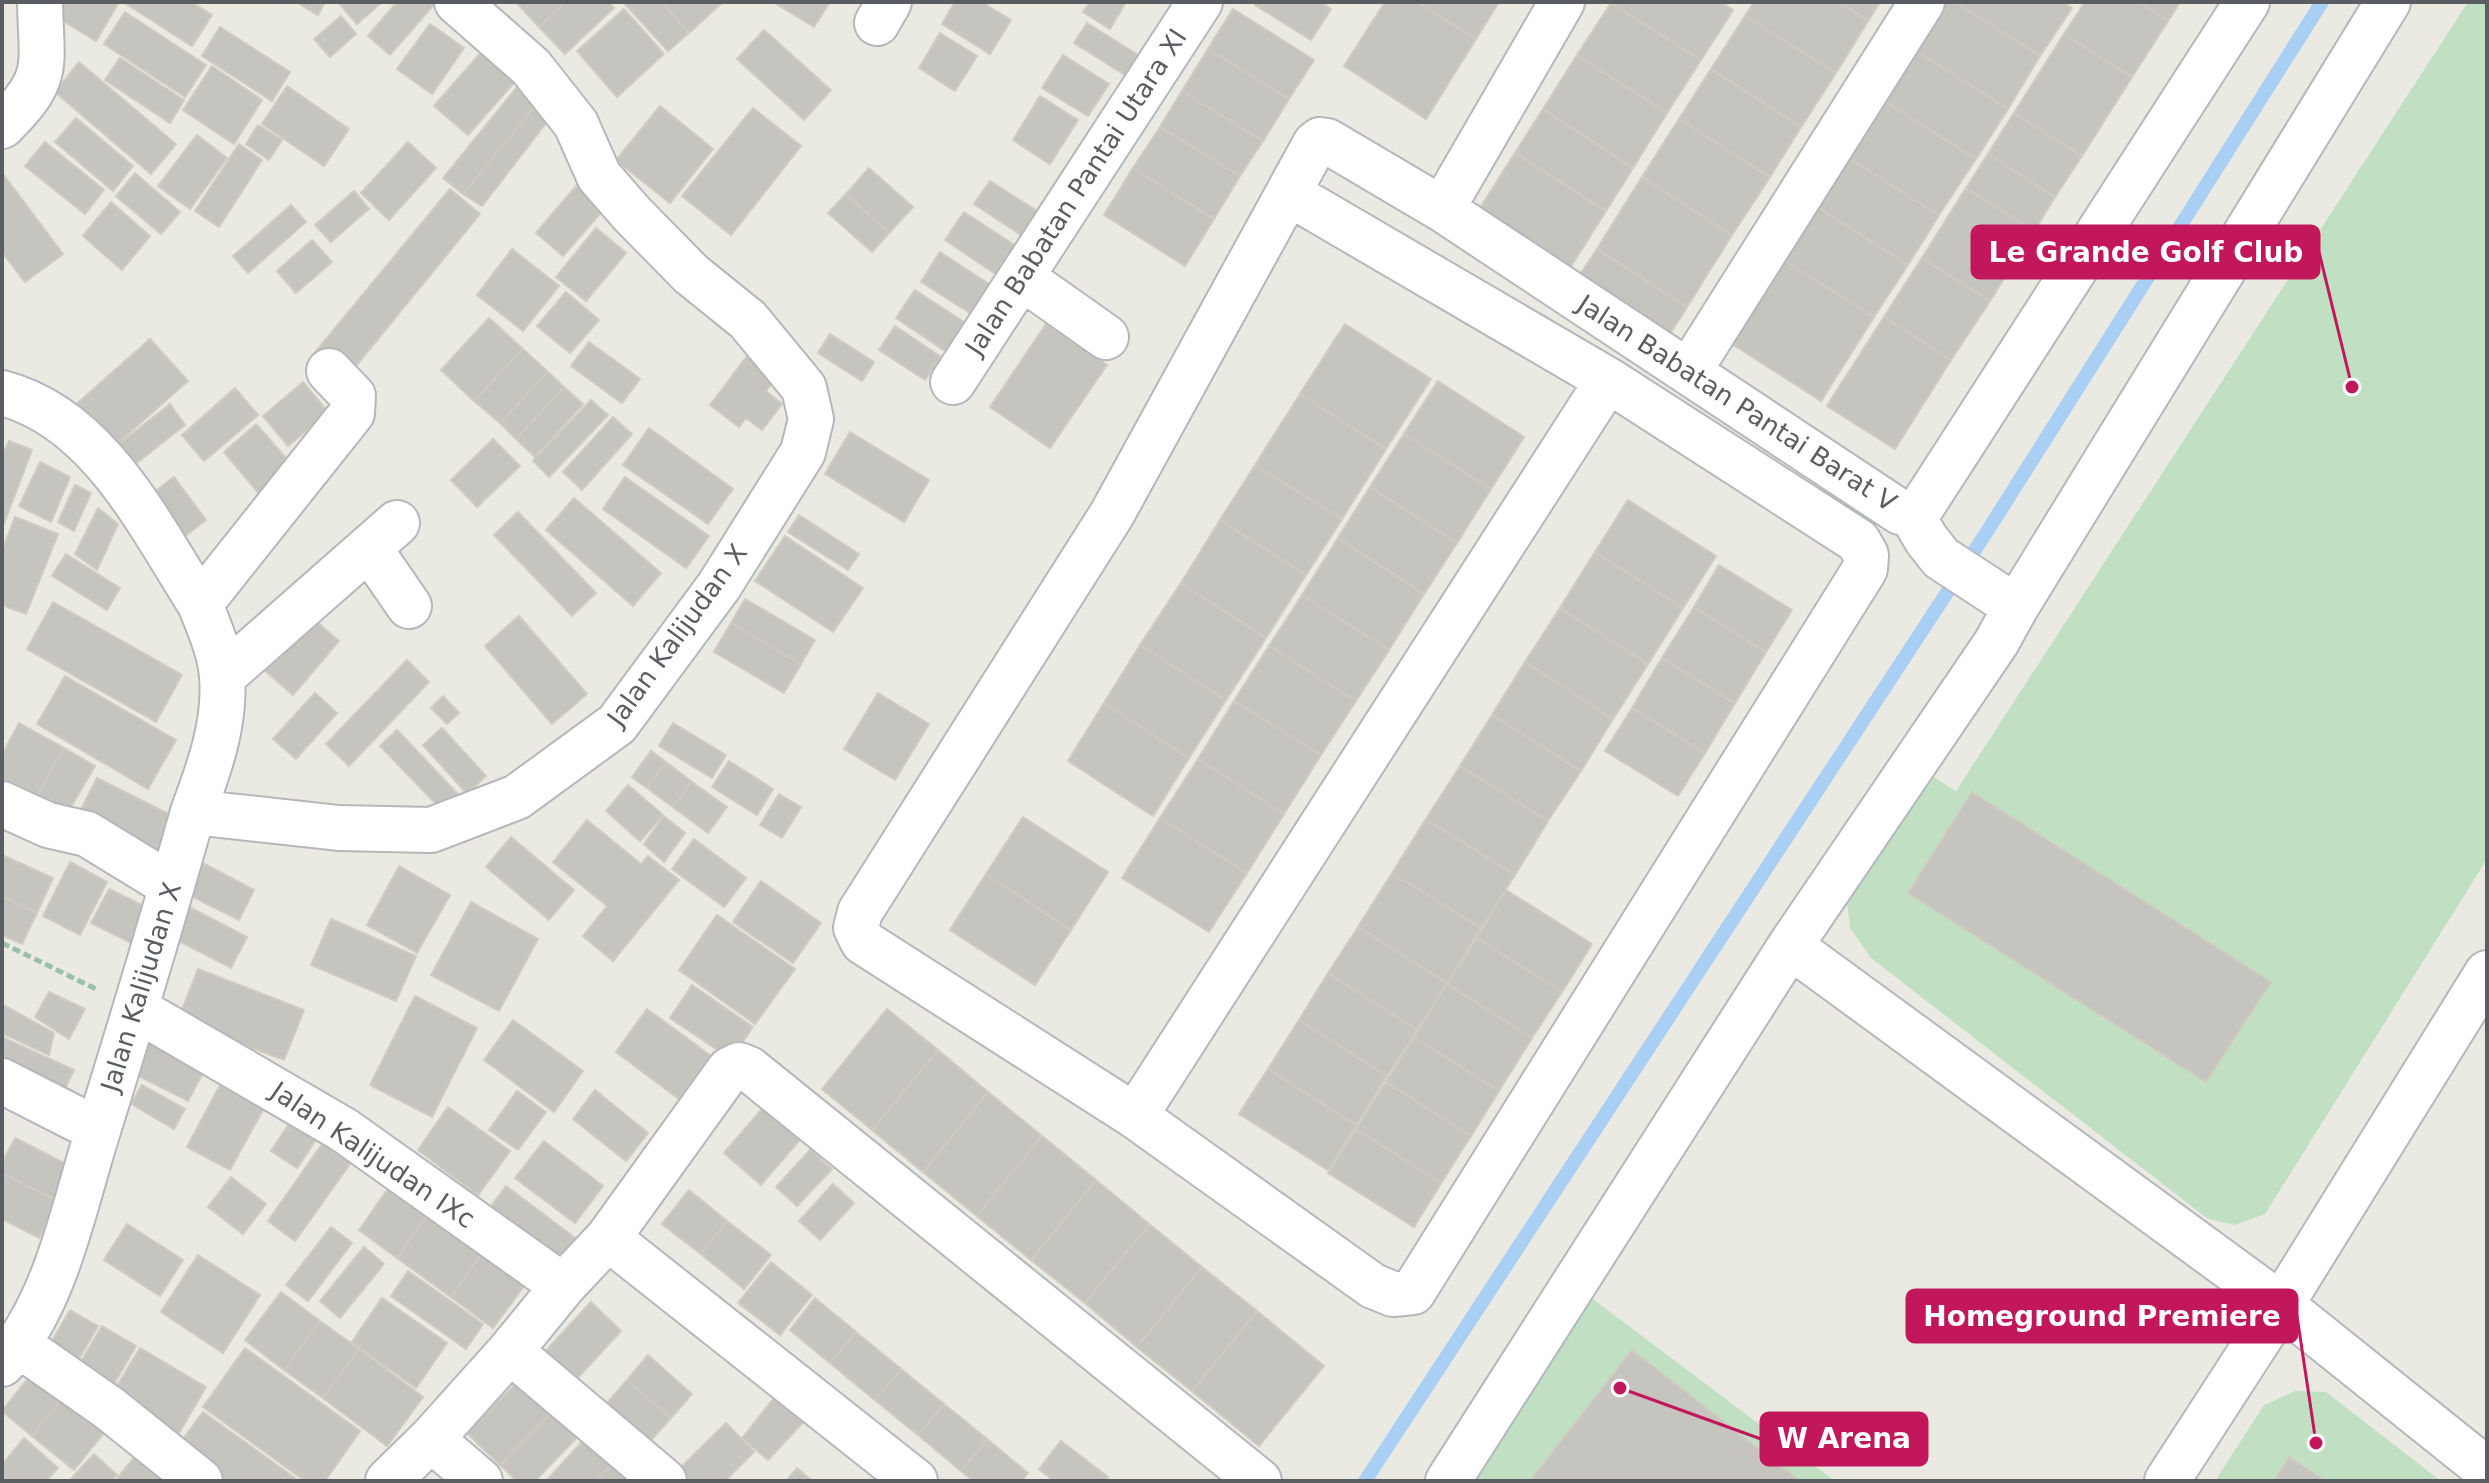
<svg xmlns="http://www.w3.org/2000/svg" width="2489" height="1483" viewBox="0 0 2489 1483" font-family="'DejaVu Sans',sans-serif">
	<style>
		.green { fill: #c1e0c3 }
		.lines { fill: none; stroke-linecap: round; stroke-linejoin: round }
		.stream { stroke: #a9cff4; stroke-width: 14 }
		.building { fill: #c6c4be; stroke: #cfcbc1; stroke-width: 2 }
		.minor-casing { stroke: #b4b7bb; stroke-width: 48 }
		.path { stroke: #9bc0a8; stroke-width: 5; stroke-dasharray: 8 4; stroke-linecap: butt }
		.minor { stroke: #fff; stroke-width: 44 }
		.labels { text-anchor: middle; stroke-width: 6; stroke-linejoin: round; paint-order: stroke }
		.street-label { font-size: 26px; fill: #5a5d61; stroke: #fff }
		.leader { fill: none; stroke: #c2185b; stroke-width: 3 }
		.callout-dot { fill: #c2185b; stroke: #fff; stroke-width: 3 }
		.callout { fill: #c2185b; stroke: #c2185b; stroke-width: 3 }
		.callout-label { font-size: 28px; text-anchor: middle; font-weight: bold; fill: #fff }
	</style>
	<rect width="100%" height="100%" fill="#ebeae2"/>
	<path class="green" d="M2468 2H2487V859L2265 1214 2235 1225 2208 1219 1871 958 1850 928 1846 893 1926 772 1956 791Z
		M1589 1296 1835 1481H1469Z
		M2295 1391 2326 1392 2441 1481H2215L2264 1405Z"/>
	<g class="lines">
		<path class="stream" d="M1365 1481 1988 530 2322 2"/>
	</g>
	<path class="building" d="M57 2H119L96 41 50 13Z
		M123 2H191L212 15 192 46Z
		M296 2H325L318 15Z
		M338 2H382L357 24Z
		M397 2H436L390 55 368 36Z
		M516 2H565L539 27Z
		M565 2H608L614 8 565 54 539 27Z
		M623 2H662L689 33 668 51Z
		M662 2H723L689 33Z
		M773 2H830L814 27Z
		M955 2H981L1011 20 990 54 942 24Z
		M1090 2H1126L1110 29 1083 12Z
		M1256 2H1320L1331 9 1311 40 1255 5Z
		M1385 2H1417L1476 39 1426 119 1344 66Z
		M1417 2H1499L1476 39Z
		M1721 2 1733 10 1701 60 1611 3Z
		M1754 2H1839L1868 21 1836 73 1745 16Z
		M1839 2H1880L1868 21Z
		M1945 2H1955L2040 56 2008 109 1915 50Z
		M1955 2H2062L2072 8 2040 56Z
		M2085 2H2139L2168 21 2132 77 2064 34Z
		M2139 2H2180L2168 21Z
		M1611 3 1701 60 1667 113 1577 55Z
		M624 9 664 54 617 97 577 51Z
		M1233 9 1314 60 1289 99 1208 49Z
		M125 12 206 65 185 97 104 44Z
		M341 16 356 34 330 57 314 39Z
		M1745 16 1836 73 1801 127 1711 69Z
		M1087 23 1138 55 1125 75 1074 43Z
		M430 24 464 48 432 94 397 69Z
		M220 27 290 72 272 101 202 56Z
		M764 30 831 90 804 120 737 59Z
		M940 33 977 56 955 91 919 68Z
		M2064 34 2132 77 2082 156 2014 113Z
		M492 40 526 69 468 135 434 106Z
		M1208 49 1289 99 1263 141 1182 91Z
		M1915 50 2008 109 1976 159 1883 100Z
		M1063 55 1109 84 1088 116 1042 88Z
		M1577 55 1667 113 1633 168 1543 109Z
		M120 58 184 100 170 123 105 80Z
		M79 62 176 144 151 174 55 92Z
		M212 66 262 100 234 144 183 110Z
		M1711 69 1801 127 1770 177 1679 119Z
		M521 82 541 99 463 194 443 178Z
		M287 86 349 129 324 166 262 124Z
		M1182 91 1263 141 1240 176 1160 127Z
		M1040 96 1078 120 1050 164 1013 140Z
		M541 99 557 109 482 206 463 194Z
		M1883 100 1976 159 1939 215 1847 157Z
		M660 106 713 149 670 203 616 160Z
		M753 108 801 146 731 235 682 196Z
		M1543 109 1633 168 1606 211 1515 153Z
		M2014 113 2082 156 2055 197 1988 154Z
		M76 118 133 166 113 191 55 142Z
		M1679 119 1770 177 1732 235 1642 177Z
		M258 125 282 140 269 160 246 144Z
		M1160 127 1240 176 1214 219 1133 168Z
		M197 135 227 158 190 209 158 186Z
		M45 142 104 190 85 214 25 166Z
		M408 142 436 168 389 220 361 193Z
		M239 144 262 160 219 227 195 211Z
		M1515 153 1606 211 1566 274 1475 216Z
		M1988 154 2055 197 2034 231 1966 188Z
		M1847 157 1939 215 1908 265 1816 206Z
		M869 168 913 207 889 233 846 194Z
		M1133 168 1214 219 1185 266 1104 215Z
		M135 173 180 212 161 234 116 196Z
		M3 174 63 254 25 282 2 252Z
		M1642 177 1732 235 1687 307 1597 249Z
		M990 181 1037 211 1021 235 974 204Z
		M577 185 604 209 563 256 536 233Z
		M1966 188 2034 231 1990 301 1922 258Z
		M450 189 480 214 347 377 316 351Z
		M354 191 369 209 331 242 315 225Z
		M846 194 889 233 872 252 828 213Z
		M111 202 150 236 122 270 83 236Z
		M291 205 306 222 248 273 233 256Z
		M1816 206 1908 265 1874 317 1782 259Z
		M964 212 1016 246 997 275 945 240Z
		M596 228 626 253 586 301 556 277Z
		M312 240 332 262 296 293 277 271Z
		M512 249 559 286 523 331 477 295Z
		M1597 249 1687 307 1670 334 1579 276Z
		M940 252 992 286 973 315 921 282Z
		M1922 258 1990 301 1951 360 1884 317Z
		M1782 259 1874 317 1821 401 1729 342Z
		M915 290 970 326 951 355 896 318Z
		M566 292 599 320 570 353 537 326Z
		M1884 317 1951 360 1895 449 1827 406Z
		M489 318 523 349 474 401 441 370Z
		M1046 324 1107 365 1050 448 990 407Z
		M1345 324 1431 379 1386 449 1300 394Z
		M895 326 941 357 925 380 879 350Z
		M830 334 874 362 862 381 818 353Z
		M150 339 188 381 110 450 73 407Z
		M589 342 640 379 622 403 571 366Z
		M523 349 548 372 500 423 474 401Z
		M751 351 779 374 766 391 782 404 762 430 746 418 739 427 710 405Z
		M548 372 564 387 516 439 500 423Z
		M1438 381 1524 437 1491 489 1404 434Z
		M303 382 328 412 288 446 263 416Z
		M564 387 583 404 535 457 516 439Z
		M235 388 258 415 204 461 182 435Z
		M1300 394 1386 449 1342 519 1255 465Z
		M591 400 608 415 549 477 533 461Z
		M170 404 185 425 130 468 114 448Z
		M613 417 632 434 582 490 563 472Z
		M256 424 293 466 260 495 224 452Z
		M649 428 733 489 708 524 623 465Z
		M850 432 929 480 904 522 825 474Z
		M1404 434 1491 489 1457 543 1370 487Z
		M493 439 520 466 477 507 451 480Z
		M9 441 32 450 3 526 2 456Z
		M40 462 70 477 51 522 19 506Z
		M1255 465 1342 519 1306 575 1220 520Z
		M174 477 206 520 176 543 144 500Z
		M625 477 709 536 686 568 603 509Z
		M75 485 91 493 74 531 58 522Z
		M1370 487 1457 543 1424 594 1338 538Z
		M574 498 661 573 633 606 546 530Z
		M1628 500 1716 556 1683 608 1595 552Z
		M98 508 118 524 97 570 75 554Z
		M518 512 596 593 572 616 494 535Z
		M799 515 859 554 848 570 788 532Z
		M15 517 58 534 26 614 2 605V551Z
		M1220 520 1306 575 1266 638 1181 583Z
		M785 536 863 588 833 632 755 581Z
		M1338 538 1424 594 1389 650 1302 595Z
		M1595 552 1683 608 1648 664 1560 608Z
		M66 554 120 588 107 610 52 576Z
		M1719 565 1792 610 1766 652 1694 607Z
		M1181 583 1266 638 1226 700 1140 645Z
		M1302 595 1389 650 1356 701 1269 646Z
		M745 599 815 640 801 664 731 623Z
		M53 602 182 675 156 722 27 649Z
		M1694 607 1766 652 1735 703 1662 658Z
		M1560 608 1648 664 1613 719 1525 662Z
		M310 616 339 641 293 695 264 670Z
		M519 616 587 694 552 724 485 646Z
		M731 623 801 664 784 693 714 652Z
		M1140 645 1226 700 1189 758 1104 703Z
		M1269 646 1356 701 1321 755 1234 701Z
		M1662 658 1735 703 1705 753 1632 708Z
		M407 660 429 682 349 766 326 744Z
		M1525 662 1613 719 1581 771 1492 715Z
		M65 676 176 740 148 789 37 724Z
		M315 693 337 713 296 759 273 739Z
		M878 693 929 724 895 780 844 749Z
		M443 696 459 713 447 724 431 708Z
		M1234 701 1321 755 1284 814 1198 759Z
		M1104 703 1189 758 1153 816 1068 761Z
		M1632 708 1705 753 1678 796 1605 751Z
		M1492 715 1581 771 1548 821 1460 766Z
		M19 723 64 748 32 804 2 788V755Z
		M673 723 726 755 712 778 659 746Z
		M442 728 486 776 467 794 423 745Z
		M397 730 457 793 441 809 380 746Z
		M64 748 95 766 63 821 32 804Z
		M651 751 666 762 647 788 632 777Z
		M1198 759 1284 814 1247 873 1160 818Z
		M729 761 773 789 757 815 712 787Z
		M666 762 692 782 673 807 647 788Z
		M1460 766 1548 821 1515 875 1426 819Z
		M97 778 173 816 157 850 80 811Z
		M692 782 727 807 708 833 673 807Z
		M628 785 663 815 640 841 606 811Z
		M1972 792 2271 982 2206 1082 1908 893Z
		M779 794 801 807 782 838 760 825Z
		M664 816 685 833 664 862 644 844Z
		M1023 817 1108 872 1071 930 986 874Z
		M1160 818 1247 873 1209 932 1122 878Z
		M1426 819 1515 875 1481 928 1392 873Z
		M587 820 641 864 648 856 679 880 613 961 583 936 607 906 553 862Z
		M511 837 574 890 549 920 486 867Z
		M694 839 746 878 724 907 672 869Z
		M2 855 53 878 37 913 2 896Z
		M197 860 254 890 239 920 181 891Z
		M70 862 107 882 80 935 43 916Z
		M399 866 450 895 417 953 367 925Z
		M1392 873 1481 928 1447 983 1358 927Z
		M986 874 1071 930 1035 985 950 930Z
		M761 881 821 923 793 963 733 922Z
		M109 889 152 910 135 945 91 923Z
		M1506 890 1592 944 1562 992 1477 938Z
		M2 896 37 913 22 944 2 935Z
		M471 902 538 939 499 1011 431 975Z
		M189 907 247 937 231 968 173 938Z
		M717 915 795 969 755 1024 679 970Z
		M331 919 416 956 396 1001 311 965Z
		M1358 927 1447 983 1417 1030 1328 973Z
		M1477 938 1562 992 1532 1038 1447 984Z
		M198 969 304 1010 284 1060 178 1020Z
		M1328 973 1417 1030 1387 1076 1299 1020Z
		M1447 984 1532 1038 1499 1091 1414 1037Z
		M692 985 753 1027 731 1059 670 1018Z
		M49 992 85 1009 69 1039 35 1017Z
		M415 996 477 1028 432 1117 370 1085Z
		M2 1004 54 1033 49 1055 2 1033Z
		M647 1009 711 1056 679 1099 616 1052Z
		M887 1009 938 1050 872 1130 822 1089Z
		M513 1020 583 1071 554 1112 484 1060Z
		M1299 1020 1387 1076 1356 1125 1268 1069Z
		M149 1034 208 1064 188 1101 129 1071Z
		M2 1037 74 1070 61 1097 2 1070Z
		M1414 1037 1499 1091 1471 1136 1386 1082Z
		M938 1050 988 1092 923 1172 872 1130Z
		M230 1066 274 1090 230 1170 187 1147Z
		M1268 1069 1356 1125 1328 1170 1239 1114Z
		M1386 1082 1471 1136 1441 1183 1356 1129Z
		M142 1085 185 1109 174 1129 131 1104Z
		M595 1090 648 1133 626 1161 573 1119Z
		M517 1091 546 1112 518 1150 489 1130Z
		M988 1092 1042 1136 977 1216 923 1172Z
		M767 1103 804 1135 761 1185 724 1153Z
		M448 1107 510 1151 478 1195 418 1150Z
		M297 1112 323 1129 297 1168 271 1151Z
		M1356 1129 1441 1183 1414 1227 1328 1173Z
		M332 1130 360 1150 295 1241 268 1221Z
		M1042 1136 1096 1180 1031 1260 977 1216Z
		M15 1138 74 1168 57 1201 2 1173V1163Z
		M544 1141 603 1186 575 1223 515 1178Z
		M810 1150 832 1169 797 1206 776 1187Z
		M2 1173 57 1201 39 1238 2 1219Z
		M397 1176 436 1203 397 1258 359 1230Z
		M231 1177 266 1204 243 1234 208 1207Z
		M1096 1180 1149 1224 1085 1303 1031 1260Z
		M833 1184 854 1203 820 1240 799 1221Z
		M506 1186 579 1241 554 1272 483 1217Z
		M689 1190 727 1221 701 1254 662 1224Z
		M436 1203 489 1243 451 1297 397 1258Z
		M727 1221 771 1255 744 1289 701 1254Z
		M127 1224 183 1260 160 1296 104 1260Z
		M1149 1224 1202 1267 1137 1347 1085 1303Z
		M331 1227 352 1243 308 1301 286 1285Z
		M489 1243 533 1274 493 1328 451 1297Z
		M364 1247 384 1264 340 1318 320 1301Z
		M198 1255 260 1295 223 1353 161 1312Z
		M771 1262 812 1295 780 1335 738 1303Z
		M1202 1267 1257 1311 1192 1391 1137 1347Z
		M408 1271 483 1324 466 1349 391 1296Z
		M281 1292 320 1321 284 1370 245 1340Z
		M382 1298 447 1343 416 1388 352 1342Z
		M815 1298 856 1332 830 1363 790 1330Z
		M591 1302 621 1331 572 1384 541 1356Z
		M70 1310 98 1326 73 1369 45 1353Z
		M1257 1311 1324 1366 1259 1446 1192 1391Z
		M320 1321 359 1349 323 1398 284 1370Z
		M102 1326 136 1346 107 1396 73 1375Z
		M856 1332 901 1369 875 1400 830 1363Z
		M140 1348 206 1387 176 1438 109 1399Z
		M245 1348 360 1431 325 1481H305L203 1407Z
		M359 1349 423 1397 387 1446 323 1398Z
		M1632 1350 1800 1481H1530Z
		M648 1355 692 1394 671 1418 627 1380Z
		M901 1369 944 1404 918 1435 875 1400Z
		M529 1370 562 1402 500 1465 467 1433Z
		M33 1372 64 1396 32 1436 2 1411Z
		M627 1380 671 1418 644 1448 601 1410Z
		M782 1388 807 1418 768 1460 742 1438Z
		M64 1396 106 1430 74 1470 32 1436Z
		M562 1402 588 1426 535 1481H517L500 1465Z
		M944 1404 987 1439 961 1471 918 1435Z
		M203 1412 299 1481H211L173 1453Z
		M726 1423 754 1452 725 1481H681L674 1474Z
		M591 1432 618 1457 596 1481H546Z
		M24 1438 58 1468 46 1481H2V1465Z
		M987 1439 1028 1473 1021 1481H973L961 1471Z
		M1061 1441 1108 1477 1105 1481H1054L1039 1469Z
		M145 1444 168 1481H115Z
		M94 1454 117 1475 111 1481H69Z
		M618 1457 640 1481H596Z
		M2289 1457 2326 1481H2274Z
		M797 1468 812 1481H786Z"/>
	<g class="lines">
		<defs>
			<path id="minor" d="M877 23 889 2
				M2 126C52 77 41 67 40 2
				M1288 193 1608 380
				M1442 209 1562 2
				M1021 277 1106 337
				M1689 371 1922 2
				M953 382 1200 2
				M2 393C99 418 150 526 200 604
				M369 548 409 606
				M2016 607 2388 2
				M222 677 397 523
				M2 804 48 825 87 834 172 886
				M193 812C209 769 226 723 222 676 220 651 209 627 200 604L352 413 353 396 329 371
				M1790 946 2281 1305 2487 1470
				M136 1009 344 1130 563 1286
				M2 1081 98 1130
				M1135 1116 1608 380 1858 541 1866 555 1865 569 1413 1292 1393 1294 1373 1286 1135 1116 863 942 856 928 860 912 1112 514 1315 144 1320 140 1327 141 1442 209 1900 512 1912 515 1921 508 2247 2
				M608 1238 915 1481
				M19 1345 109 1408 200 1481
				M510 1351 664 1481
				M2 1364C55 1304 72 1215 95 1140 129 1031 162 922 193 812L339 828 431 830 517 797 617 724 719 586 803 452 811 419 804 388 748 320 691 274 632 214 599 176 576 124 531 67 457 2
				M431 1439 480 1481
				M388 1481 431 1439 510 1351 563 1286 608 1238 729 1070 739 1065 749 1069 1259 1481
				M1448 1481 1790 946 1996 643 2016 607 1941 558 1926 539 1912 515
				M2167 1481 2281 1305 2487 973"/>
		</defs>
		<use href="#minor" class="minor-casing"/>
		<path class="path" d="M2 943 96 989"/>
		<use href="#minor" class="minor"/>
	</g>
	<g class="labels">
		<g class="street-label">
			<text transform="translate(1076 192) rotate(-57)" y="9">Jalan Babatan Pantai Utara XI</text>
			<text transform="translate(1737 403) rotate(33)" y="9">Jalan Babatan Pantai Barat V</text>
			<text transform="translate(677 635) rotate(-54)" y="9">Jalan Kalijudan X</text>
			<text transform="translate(141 987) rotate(-73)" y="9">Jalan Kalijudan X</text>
			<text transform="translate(373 1155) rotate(34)" y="9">Jalan Kalijudan IXc</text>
		</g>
	</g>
	<path class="leader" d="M2352 387L2319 252M2316 1443L2297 1316M1620 1388L1761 1439"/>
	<g class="callout-dot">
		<circle cx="2352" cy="387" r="8"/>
		<circle cx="2316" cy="1443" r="8"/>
		<circle cx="1620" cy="1388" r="8"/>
	</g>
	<g class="callout">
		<rect x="1972" y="226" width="347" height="52" rx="8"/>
		<rect x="1907" y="1290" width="390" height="52" rx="8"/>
		<rect x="1761" y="1413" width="166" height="52" rx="8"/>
	</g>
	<g class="callout-label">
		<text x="2146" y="262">Le Grande Golf Club</text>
		<text x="2102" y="1326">Homeground Premiere</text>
		<text x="1844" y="1448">W Arena</text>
	</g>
	<rect width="2489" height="1483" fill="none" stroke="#5a5d61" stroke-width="8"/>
</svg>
